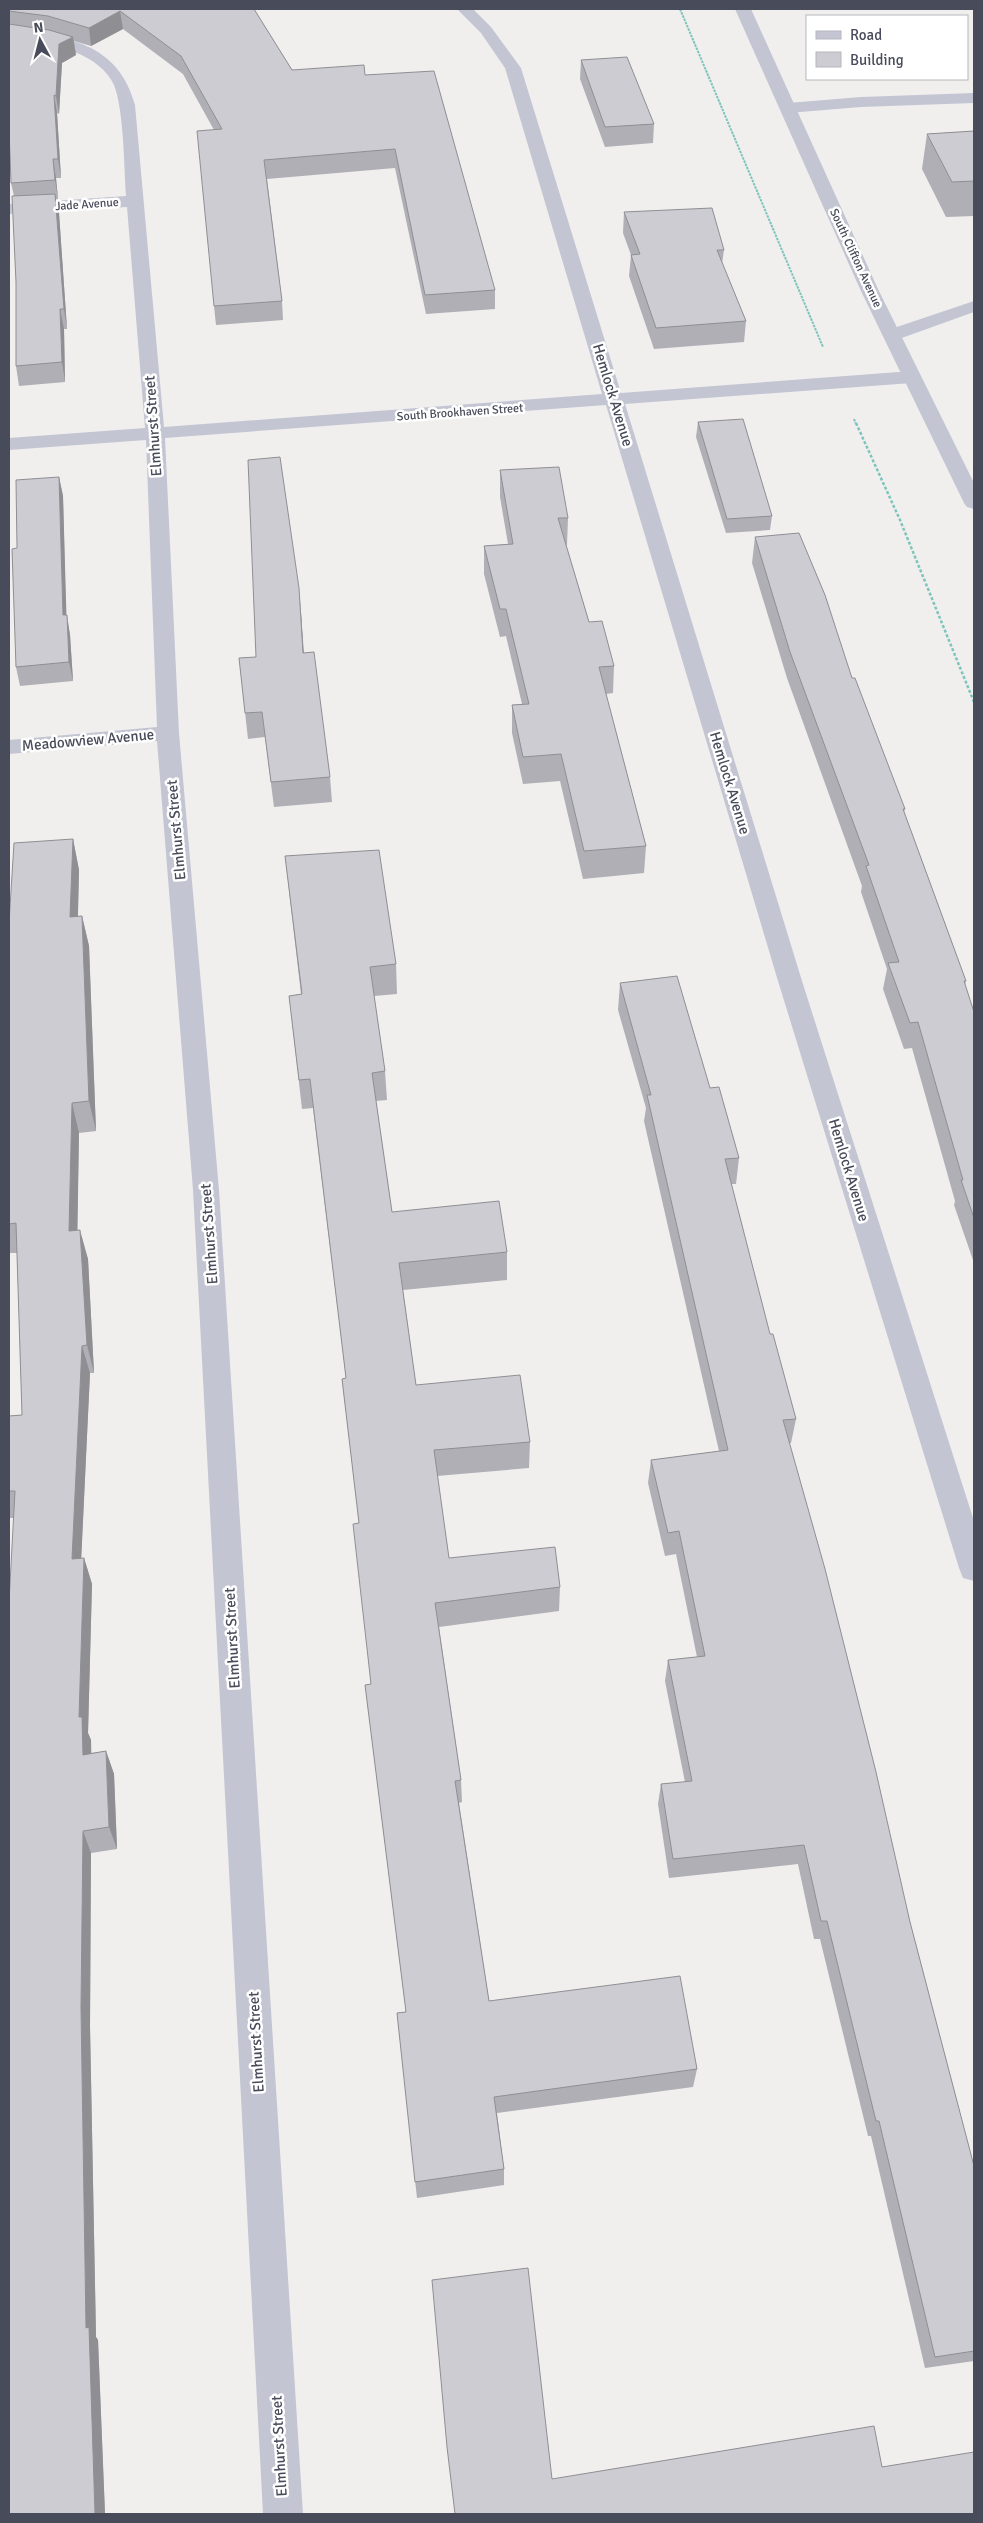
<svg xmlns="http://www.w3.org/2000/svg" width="983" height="2523" viewBox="0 0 983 2523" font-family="Signika,sans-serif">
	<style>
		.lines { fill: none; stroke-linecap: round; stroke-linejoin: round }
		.path-far1 { stroke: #7dc4bb; stroke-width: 2; stroke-dasharray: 2.5 1; stroke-linecap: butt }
		.path { stroke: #7dc4bb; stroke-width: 2.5; stroke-dasharray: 3 2; stroke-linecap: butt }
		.service { fill: #c3c5d2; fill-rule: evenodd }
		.minor { fill: #c3c5d2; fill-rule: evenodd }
		.tertiary { fill: #c3c5d2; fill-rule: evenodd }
		.wall { fill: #afafb5 }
		.shaded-wall { fill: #8f8f93 }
		.building { fill: #ccccd2; stroke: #8f8f93 }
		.labels { text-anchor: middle; stroke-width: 5; stroke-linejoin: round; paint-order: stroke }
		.far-street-label { font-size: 12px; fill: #484b59; stroke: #fff }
		.street-label { font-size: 15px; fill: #484b59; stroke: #fff }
	</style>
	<rect width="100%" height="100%" fill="#f0efee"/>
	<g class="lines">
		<path class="path-far1" d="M680 9 823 347
			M854 419 856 424"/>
		<path class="path" d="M856 423 900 520 974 702"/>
		<path class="service" d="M974 93V103L861 107 788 113 780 108 788 103 861 97Z
			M974 301V312L899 339H885L883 335 885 331Z"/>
		<path class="minor" d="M457 9H473L491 27 521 68 621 393 912 371 919 373 921 377 919 381 912 383 625 404 802 981 974 1521V1581L963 1578 959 1568 778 981 606 405 165 438 179 733 219 1190 303 2514H263L193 1190 157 741 9 754V740L157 727 146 440 9 450V438L145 428 127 207 9 214V204L126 196C124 168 124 110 114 85 107 70 92 59 77 53 55 44 32 43 9 40V30C66 36 118 42 135 105L164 427 602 394 505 68 481 33Z"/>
		<path class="tertiary" d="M735 9H751L878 289 974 483V509L967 507 964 503 860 289Z"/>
	</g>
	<path class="wall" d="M9 9H254L292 70 365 75 495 290V309L426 314 395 168 267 179 282 301 283 320 216 325 214 306V130L183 74 123 29 91 46 74 41 76 55 62 63 59 114 57 113 61 178H56L58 199H56L59 213 67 329H64L65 382 19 386 16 366V282L14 196 11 183 9 129Z
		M581 60 654 124 653 143 605 147 580 79Z
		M974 131V216L946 217 922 169 927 134Z
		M624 212 724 250 722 264 746 321 744 342 654 349 629 276 631 255 623 233Z
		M698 422 772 516 770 530 726 533 696 437Z
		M500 470 568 518 567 545H566L589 622 614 666 613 693 606 694 646 846 644 873 583 879 560 781 523 784 512 733V705L522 704 506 636 500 637 484 574V546L508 544 500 497Z
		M59 477 63 496 66 615 70 635 73 681 20 686 16 667 17 548Z
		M755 537 852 678 905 809 904 812 966 981 965 985 974 1012V1263L954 1205 955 1201 912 1048 904 1049 883 989 887 969 861 892 862 886 787 678 752 563Z
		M301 613 304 653 330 777 332 802 274 807 265 737 248 739 239 658 256 657Z
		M73 839 79 870 78 916H82L89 946 96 1131 79 1133 77 1230 88 1259 94 1373H90L81 1559 84 1558 92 1584 88 1733 91 1740V1753L106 1751 114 1774 117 1849 91 1853 90 2026 96 2337 98 2340 105 2514H9L14 1518H9V1416L22 1415 17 1253H10L9 1248V923Z
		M285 856 396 964 397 994 374 996 385 1071 387 1100 376 1101 392 1212 507 1252V1280L403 1290 416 1385 530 1442 529 1468 437 1476 449 1558 560 1587 559 1611 439 1627 461 1780 462 1802 459 1803 489 2001 697 2069 693 2087 497 2113 504 2169V2185L417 2198 397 2013 406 2012 365 1685 371 1684 359 1523 342 1379 346 1378 313 1108 302 1109 289 996 301 994Z
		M620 983 710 1088 739 1158 736 1184H731L770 1334 796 1419 791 1443H789L910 1922 974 2166V2361L925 2368 871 2136H868L820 1939H814L798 1864 669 1878 658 1804 661 1784 685 1782 665 1681 668 1660 697 1657 676 1554 665 1556 648 1483 651 1460 719 1451 644 1121 646 1108 618 1010Z"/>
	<path class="shaded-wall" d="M120 11 123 29 91 46 89 28Z
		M73 37 76 55 62 63 59 114 56 96 59 44Z
		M54 95 57 113 61 178 58 159Z
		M53 159 56 178 58 199 55 180Z
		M55 194 59 213 67 329 64 309Z
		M60 309 64 329 65 382 62 362Z
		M59 477 63 496 67 635 63 615Z
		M299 588 301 613 305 678 303 653Z
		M67 615 70 635 73 681 69 662Z
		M73 839 79 870 77 948 70 917Z
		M82 916 89 946 96 1131 89 1101Z
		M72 1103 79 1133 77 1260 69 1231Z
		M80 1230 88 1259 94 1373 87 1345Z
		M82 1346 90 1373 80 1585 72 1559Z
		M84 1558 92 1584 88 1733 91 1740 92 1778 83 1755 79 1717Z
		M106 1751 114 1774 117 1849 109 1827Z
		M83 1831 91 1853 90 2026 96 2337 98 2340 105 2514H95L86 2328 81 2007Z"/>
	<path class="building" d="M9 9H254L292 70 364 65 365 75 434 71 495 290 425 295 395 149 264 160 282 301 214 306 197 131 222 129 181 56 120 11 89 28 48 16 9 11Z
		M9 24 49 30 73 37 59 44 56 96 54 95 58 159H53L55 180 11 183 9 129Z
		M627 57 654 124 605 127 581 60Z
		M974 131V181L952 182 927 134Z
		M55 194 64 309H60L62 362 16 366V282L12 196Z
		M712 208 724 250H717L746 321 656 328 631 255 640 254 624 212Z
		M743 419 772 516 727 519 698 422Z
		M280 457 299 588 303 653 314 652 330 777 271 782 262 712 245 713 239 658 256 657 248 460Z
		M559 467 568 518H558L589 622 602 621 614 666 599 667 646 846 584 851 561 754 523 757 512 705 529 704 506 609H500L484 546 513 544 500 470Z
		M59 477 63 615H67L69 662 16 667 12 549 17 548 16 480Z
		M799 533 825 595 852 678H855L905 809H903L966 981H964L974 1012V1218L961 1180H963L918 1022 910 1023 888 963 899 962 866 866 869 865 790 652 755 537Z
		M73 839 70 917 82 916 89 1101 72 1103 69 1231 80 1230 87 1345 82 1346 72 1559 84 1558 79 1717H82L83 1755 106 1751 109 1827 83 1831 81 2007 86 2328 89 2327 95 2514H9V1602L15 1491H9V1416L22 1415 16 1223 9 1224V923L14 843Z
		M379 850 396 964 370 967 385 1071 372 1073 392 1212 499 1201 507 1252 399 1263 416 1385 520 1375 530 1442 434 1450 449 1558 555 1547 560 1587 435 1603 461 1780 455 1781 489 2001 680 1976 697 2069 494 2097 504 2169 415 2182 397 2013 406 2012 365 1685 371 1684 353 1524 359 1523 342 1379 346 1378 310 1079 299 1080 289 996 302 994 285 856Z
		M677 976 710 1088 719 1087 739 1158 725 1159 770 1334H773L796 1419 783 1420 825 1569 876 1772 910 1922 974 2166V2351L935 2357 879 2121H876L827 1921H821L804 1845 673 1859 661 1784 692 1781 668 1660 705 1656 679 1531 668 1533 651 1460 728 1450 647 1095H651L620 983Z
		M528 2268 552 2479 874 2426 882 2467 974 2452V2514H455L447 2447 432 2280Z"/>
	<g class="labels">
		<g class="far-street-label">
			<text transform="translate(87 204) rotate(-4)" y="4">Jade Avenue</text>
			<text transform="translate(856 258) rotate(65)" y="4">South Clifton Avenue</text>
			<text transform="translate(460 412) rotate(-4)" y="4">South Brookhaven Street</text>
		</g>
		<g class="street-label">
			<text transform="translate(613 395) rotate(73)" y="5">Hemlock Avenue</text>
			<text transform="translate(153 426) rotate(-94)" y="5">Elmhurst Street</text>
			<text transform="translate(88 740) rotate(-5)" y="5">Meadowview Avenue</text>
			<text transform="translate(730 783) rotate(73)" y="5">Hemlock Avenue</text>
			<text transform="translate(176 830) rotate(-95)" y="5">Elmhurst Street</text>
			<text transform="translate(849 1170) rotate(73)" y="5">Hemlock Avenue</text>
			<text transform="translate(209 1234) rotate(-94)" y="5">Elmhurst Street</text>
			<text transform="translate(232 1638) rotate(-93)" y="5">Elmhurst Street</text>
			<text transform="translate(256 2042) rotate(-93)" y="5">Elmhurst Street</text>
			<text transform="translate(279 2446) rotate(-93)" y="5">Elmhurst Street</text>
		</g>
	</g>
	<rect width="983" height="2523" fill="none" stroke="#484b59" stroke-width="20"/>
	<rect x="806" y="15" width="162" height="65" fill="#ffffff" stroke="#b6b7bd"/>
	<rect x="816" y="31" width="25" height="8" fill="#c3c5d2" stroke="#b6b7bd"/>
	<text x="850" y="40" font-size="15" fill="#484b59">Road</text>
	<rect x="816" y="52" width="25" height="15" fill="#ccccd2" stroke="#b6b7bd"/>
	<text x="850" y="65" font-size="15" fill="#484b59">Building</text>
	<g transform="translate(40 40) rotate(353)" stroke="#ffffff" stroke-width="4" paint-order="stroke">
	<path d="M0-4L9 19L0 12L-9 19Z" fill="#484b59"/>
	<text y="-8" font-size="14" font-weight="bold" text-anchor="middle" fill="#484b59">N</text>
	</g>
</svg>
